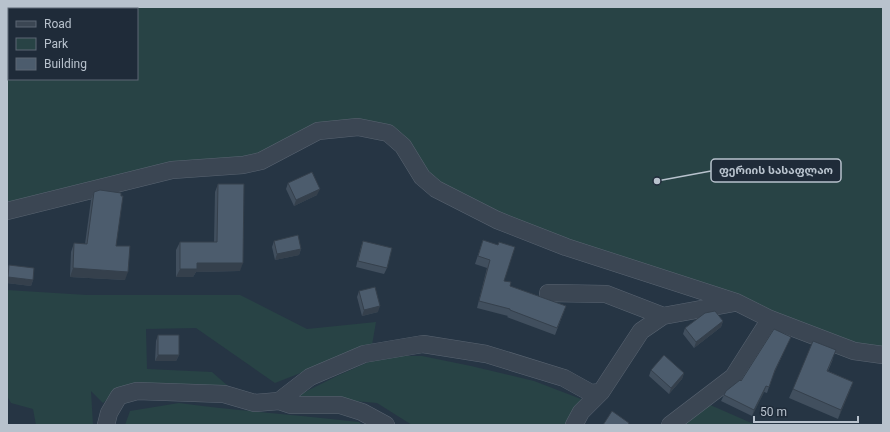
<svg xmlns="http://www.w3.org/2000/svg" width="890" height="432" viewBox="0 0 890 432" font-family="Roboto,'Noto Sans Georgian',sans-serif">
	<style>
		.green { fill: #284345; fill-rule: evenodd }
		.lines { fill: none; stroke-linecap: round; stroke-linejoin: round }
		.minor-casing { stroke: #596471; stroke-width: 18 }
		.minor { stroke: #3b4653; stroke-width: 17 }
		.wall { fill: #414f5e }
		.shaded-wall { fill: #35404c }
		.building { fill: #4c5c6d; stroke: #35404c }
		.leader { fill: none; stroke: #b8c2cd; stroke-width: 1.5 }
		.callout-dot { fill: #b8c2cd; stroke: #1f2b39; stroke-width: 1.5 }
		.callout { fill: #1f2b39; stroke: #b8c2cd; stroke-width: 1.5 }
		.callout-label { font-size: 11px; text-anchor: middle; font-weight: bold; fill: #b8c2cd }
	</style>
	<rect width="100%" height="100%" fill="#263544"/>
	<path class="green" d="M7 7H883V355L567 245 438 186 404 146 359 125 261 159 7 208ZM9 9H137V79H9Z
		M7 290 87 295H240L307 329 376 322 372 345 275 383 196 328 146 329 147 369 212 372 228 386 120 387 103 403 91 391 93 425H36L33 409 11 403 7 396Z
		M382 356H422L471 366 534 381 581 399 565 425H412L377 403 297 396 337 376Z
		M179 403C239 411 299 415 359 422L362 425H125L130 411Z
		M708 404 756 425H685Z"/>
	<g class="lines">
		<defs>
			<path id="minor" d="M7 211 172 170 243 165 261 161 318 131 358 127 388 133 403 146 422 177 436 189 497 220 566 247 736 302 770 319 854 351 883 355
				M548 293 606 294 663 316
				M279 401 291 405H340L362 412 386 425
				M106 425 109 413 119 396 137 391 224 394 255 403 279 401 310 377 364 354 423 344 486 354 564 378 591 393 601 392 641 331 663 316 734 303
				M574 425 581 412 601 392
				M670 425 733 377 770 319"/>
		</defs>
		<use href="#minor" class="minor-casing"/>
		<use href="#minor" class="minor"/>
	</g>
	<path class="wall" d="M288 183 317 195 294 206 286 189Z
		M218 184 240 271 196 272 193 277H176V250L180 242H214L215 192Z
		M94 192 116 246 125 280 70 277 71 252 74 243 85 244 91 200Z
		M483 240 504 281 510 286 566 306 555 335 507 317 508 316 477 308 487 268 475 264Z
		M274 241 301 249 299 255 275 260 272 247Z
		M363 241 387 268 384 274 356 267 361 247Z
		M9 265 33 280 31 286 7 283V271Z
		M359 291 378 312 362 316 357 297Z
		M723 321 721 327 694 348 683 334 685 328Z
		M158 335 179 355 176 361H155L156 341Z
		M791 337 788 343 773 375 767 393 764 392 752 416 721 401 724 395Z
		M833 359 828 371 853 382 838 419 789 398 793 389Z
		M651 370 684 373 682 379 669 394 649 376Z"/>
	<path class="shaded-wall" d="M320 189 317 195 294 206 296 200Z
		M301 249 299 255 275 260 277 254Z
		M197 263H243L240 271 196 272 193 277H176L180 269Z
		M73 268 128 272 125 280 70 277Z
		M8 277 33 280 31 286 7 283Z
		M380 306 378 312 362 316 364 310Z
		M723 321 721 327 694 348 696 342Z
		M791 337 788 343 773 376 775 370Z
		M158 355H179L176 361H155Z
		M684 373 682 379 669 394 671 388Z
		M853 382 850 391 838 419 841 410Z
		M766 386 764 392 752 416 754 410Z"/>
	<path class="building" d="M312 172 320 189 296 200 288 183Z
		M218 184H244L243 263H197V269H180V242H217Z
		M100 190 121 193V196H123L116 246H130L128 272 73 268 74 243 87 244 94 192Z
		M298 235 301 249 277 254 274 241Z
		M483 240 498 245 499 242 515 247 504 281 511 282 510 286 566 306 557 328 510 310V309L479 301 490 260 478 256Z
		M363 241 392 248 387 268 358 261Z
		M9 265 34 268 33 280 8 277Z
		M375 287 380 306 364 310 359 291Z
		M715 311 723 321 696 342 685 328 705 313Z
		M774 329 791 337 775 370 769 387 766 386 754 410 724 395 726 391 740 380 741 381Z
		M158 335H179V355H158Z
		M813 341 836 350 827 371 853 382 841 410 793 389Z
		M664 355 684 373 671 388 651 370Z
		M612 411 629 423 628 425H603Z"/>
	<path class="leader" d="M657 181L711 171"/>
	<circle class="callout-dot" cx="657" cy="181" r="4"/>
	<rect class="callout" x="711" y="159" width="130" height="23" rx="4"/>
	<g class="callout-label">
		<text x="776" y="174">ფერიის სასაფლაო</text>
	</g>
	<rect width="890" height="432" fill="none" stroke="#b8c2cd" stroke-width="16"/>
	<rect x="8" y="8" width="130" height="72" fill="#1f2b39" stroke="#5c6774"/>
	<rect x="16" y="21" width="20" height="6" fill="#3b4653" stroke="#5c6774"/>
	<text x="44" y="28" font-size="12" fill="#b8c2cd">Road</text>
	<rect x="16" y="38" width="20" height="12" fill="#284345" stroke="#5c6774"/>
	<text x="44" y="48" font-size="12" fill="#b8c2cd">Park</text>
	<rect x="16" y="58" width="20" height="12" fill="#4c5c6d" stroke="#5c6774"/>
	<text x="44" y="68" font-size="12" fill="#b8c2cd">Building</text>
	<path d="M754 416v6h104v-6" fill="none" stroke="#b8c2cd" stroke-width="2"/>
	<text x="760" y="416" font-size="12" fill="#b8c2cd" stroke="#1f2b39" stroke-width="3" paint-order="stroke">50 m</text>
</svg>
